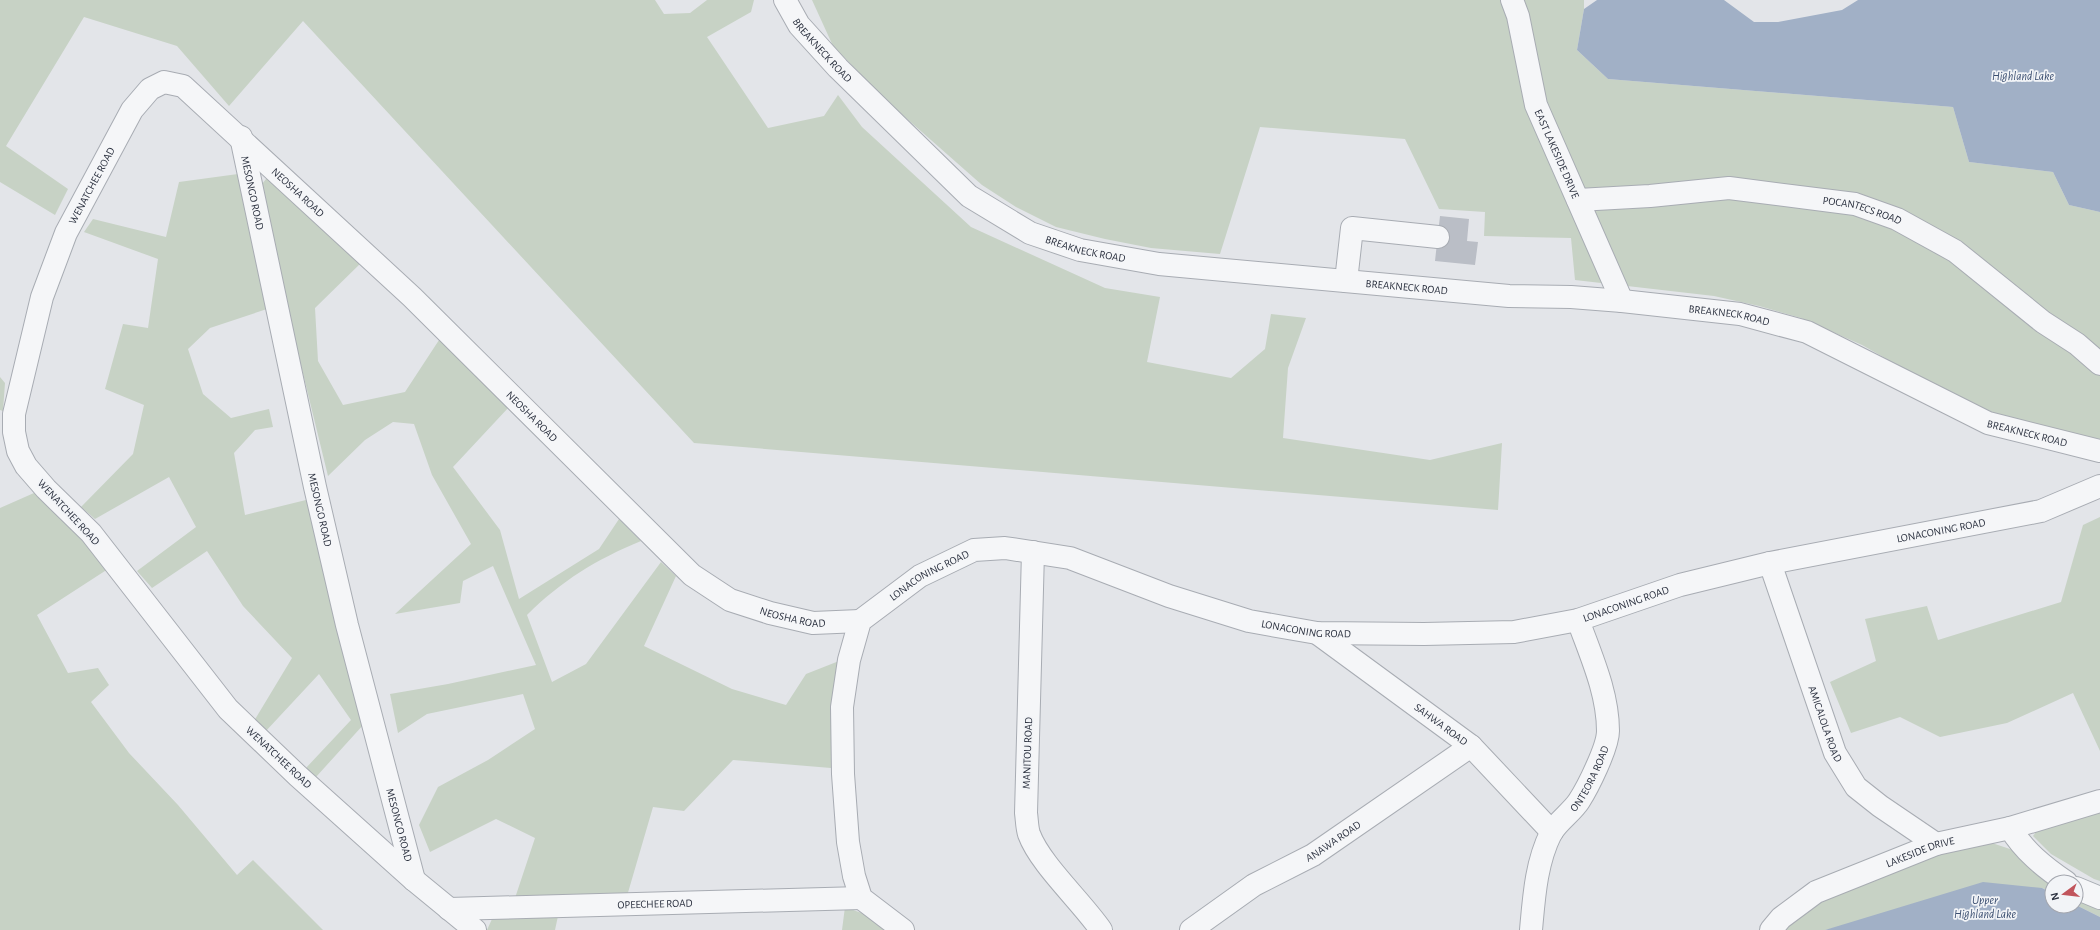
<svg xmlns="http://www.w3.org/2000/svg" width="2100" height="930" viewBox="0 0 2100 930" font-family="'Alegreya Sans',sans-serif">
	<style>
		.green { fill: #c7d2c5 }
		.water { fill: #a1b0c6 }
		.building { fill: #babec6 }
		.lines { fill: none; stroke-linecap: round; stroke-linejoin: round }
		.minor-casing { stroke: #a8acb3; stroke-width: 24 }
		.minor { stroke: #f5f6f8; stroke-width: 22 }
		.labels { text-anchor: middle; stroke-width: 3.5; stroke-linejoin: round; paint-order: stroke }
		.street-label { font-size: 11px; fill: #2c3240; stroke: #f2f4f7 }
		.water-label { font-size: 12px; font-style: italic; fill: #3a4e70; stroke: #f2f4f7 }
	</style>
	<rect width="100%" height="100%" fill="#e3e5e9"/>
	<path class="green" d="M0 0H655L664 14 690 13 707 0H754L751 12 707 37 768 128 824 116 838 95 862 127 971 227 1105 288 1160 297 1147 362 1231 378 1265 349 1271 314 1306 318 1288 368 1283 438 1430 460 1502 443 1498 510 694 443 303 21 229 106 177 46 84 17 6 146 68 189 55 215 0 182Z
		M812 0H1584V9L1577 50 1608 79 1953 107 1969 162 2053 172 2069 205 2100 212V439L2009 421 1961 401 1862 345 1801 318 1759 306 1714 296 1575 280 1571 238 1484 236 1485 212 1439 209 1405 139 1260 127 1220 254 1151 248 1105 239 1056 227 1016 207 982 185 889 103 833 46Z
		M238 174 270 308 210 328 188 349 203 394 231 418 269 409 273 427 255 430 234 453 245 515 310 499 364 724 316 777 305 769 351 720 319 674 265 732 254 721 292 658 243 606 207 551 152 588 137 571 196 527 169 477 95 519 81 507 133 454 144 405 105 389 123 324 148 328 158 259 84 232 93 219 166 237 179 182Z
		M270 174 363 261 315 308 318 361 343 405 405 392 441 337 509 407 453 467 500 530 519 599 599 549 619 519 641 541C597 559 561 581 527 615L552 682 586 664 661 562 676 576 644 646 732 689 786 705 806 674 839 661 832 716 831 768 733 760 684 811 653 807 627 896 515 898 535 838 496 819 430 852 419 825 438 787 488 760 535 729 523 694 427 714 398 733 390 694 448 684 536 665 493 566 463 581 460 603 395 614 471 544 432 475 414 424 393 422 365 440 328 476 258 189Z
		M0 377 5 383 3 411 0 410Z
		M34 493 84 537 108 569 37 615 68 673 98 668 109 685 91 702 129 753 178 805 237 875 253 860 323 930H0V508Z
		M2100 517V751L2073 693 2007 723 1940 737 1900 717 1851 733 1830 682 1876 661 1865 619 1927 606 1938 640 2061 602 2083 525Z
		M2100 806V881L2094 879 2051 854 2033 836 2042 824Z
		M1983 840 2013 850 2052 882V893L2042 888 1825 930H1781L1821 898 1938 853Z
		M2076 892 2100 903V917L2076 905Z
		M845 907 867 915 888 930H842Z
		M558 916 555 930H487L492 919Z"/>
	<path class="water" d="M1597 0H1724L1754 22H1778L1842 10 1858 0H2100V212L2069 205 2053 172 1969 162 1953 107 1608 79 1577 50 1584 9Z
		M1983 882 2042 888 2052 893V906L2076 905 2100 917V930H1825Z"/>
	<path class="building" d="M1440 216 1469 219 1467 241 1478 242 1475 265 1435 261Z"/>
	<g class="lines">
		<defs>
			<g id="minor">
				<path id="s1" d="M785 0 799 25 838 68 969 196 1030 233 1080 250 1159 264 1509 296 1571 297 1622 301 1740 314 1807 332 1988 423 2100 451"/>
				<path id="s2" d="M1512 0 1518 16 1536 105 1622 301"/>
				<path id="s3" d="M241 137 315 487 347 625 414 880"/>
				<path id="s4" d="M1578 200 1650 196 1729 188 1855 204 1897 219 1955 251 2043 322 2077 344 2100 364"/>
				<path d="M1346 281 1352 228 1438 237"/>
				<path d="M1033 552 1026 813C1027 820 1027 828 1029 834 1040 864 1081 901 1101 930"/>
				<path id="s5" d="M1770 563 1835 753 1856 787 1880 806 1936 844"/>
				<path id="s6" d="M1317 633 1471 746 1552 832"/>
				<path d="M2010 828 2100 801"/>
				<path d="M2076 888 2100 898"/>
				<path id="s7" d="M449 909 861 898"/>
				<path id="s8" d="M475 930 414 880 298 776 228 709 91 533 46 489 26 466 18 451 14 432V414L42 297 66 233 132 110 150 89 164 82 183 86 412 297 692 575 730 600 770 613 813 623 860 621"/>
				<path id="s9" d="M903 930 861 898 854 876 848 842 843 774 842 707 849 660 860 621 920 576 974 550 1005 548 1070 558 1169 596 1249 621 1317 633 1424 634 1514 632 1578 620 1680 585 1770 563 2041 511 2100 486"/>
				<path id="s10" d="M1191 930 1254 885 1313 855 1471 746"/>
				<path id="s11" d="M1531 930C1534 897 1536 863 1551 833 1558 821 1572 812 1579 801 1588 787 1608 747 1608 731 1608 693 1591 656 1578 620"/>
				<path id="s12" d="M1771 930 1781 918 1816 892 1936 844 2010 828C2024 851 2044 867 2066 882"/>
			</g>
		</defs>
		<use href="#minor" class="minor-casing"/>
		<use href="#minor" class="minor"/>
	</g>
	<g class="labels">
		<g class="street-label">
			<text dy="4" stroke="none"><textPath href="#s1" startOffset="63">BREAKNECK ROAD</textPath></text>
			<text dy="4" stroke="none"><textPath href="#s2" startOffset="161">EAST LAKESIDE DRIVE</textPath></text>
			<text dy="4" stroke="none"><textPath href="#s8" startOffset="945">WENATCHEE ROAD</textPath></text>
			<text dy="4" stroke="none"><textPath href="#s8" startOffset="1250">NEOSHA ROAD</textPath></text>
			<text dy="4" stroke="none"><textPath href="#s3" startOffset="57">MESONGO ROAD</textPath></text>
			<text dy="4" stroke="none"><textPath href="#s4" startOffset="287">POCANTECS ROAD</textPath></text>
			<text dy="4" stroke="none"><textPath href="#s1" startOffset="399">BREAKNECK ROAD</textPath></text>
			<text dy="4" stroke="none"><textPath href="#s1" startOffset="723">BREAKNECK ROAD</textPath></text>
			<text dy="4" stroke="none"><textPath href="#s1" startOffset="1047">BREAKNECK ROAD</textPath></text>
			<text dy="4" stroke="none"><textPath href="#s8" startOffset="1574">NEOSHA ROAD</textPath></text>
			<text dy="4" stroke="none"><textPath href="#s1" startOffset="1370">BREAKNECK ROAD</textPath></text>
			<text dy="4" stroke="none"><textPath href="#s3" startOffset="381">MESONGO ROAD</textPath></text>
			<text transform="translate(69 512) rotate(47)" y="4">WENATCHEE ROAD</text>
			<text dy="4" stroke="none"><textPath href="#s9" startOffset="1461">LONACONING ROAD</textPath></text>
			<text dy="4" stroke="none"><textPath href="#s9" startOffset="417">LONACONING ROAD</textPath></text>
			<text dy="4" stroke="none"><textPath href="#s9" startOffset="1137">LONACONING ROAD</textPath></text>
			<text dy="4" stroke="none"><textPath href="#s8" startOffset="1910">NEOSHA ROAD</textPath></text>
			<text dy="4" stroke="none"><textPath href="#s9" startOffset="813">LONACONING ROAD</textPath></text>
			<text dy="4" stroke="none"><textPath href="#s5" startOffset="170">AMICALOLA ROAD</textPath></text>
			<text dy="4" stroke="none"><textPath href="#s6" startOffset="154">SAHWA ROAD</textPath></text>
			<text transform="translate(1027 753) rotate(-88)" y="4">MANITOU ROAD</text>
			<text transform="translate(279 757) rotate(43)" y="4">WENATCHEE ROAD</text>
			<text dy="4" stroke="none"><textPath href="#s11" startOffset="167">ONTEORA ROAD</textPath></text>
			<text dy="4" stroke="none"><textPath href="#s3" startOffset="706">MESONGO ROAD</textPath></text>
			<text dy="4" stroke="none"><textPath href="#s10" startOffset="168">ANAWA ROAD</textPath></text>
			<text dy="4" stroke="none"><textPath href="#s12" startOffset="171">LAKESIDE DRIVE</textPath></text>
			<text dy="4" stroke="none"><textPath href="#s7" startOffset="206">OPEECHEE ROAD</textPath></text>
		</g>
		<g class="water-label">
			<text x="2023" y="80">Highland Lake</text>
			<text x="1985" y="904">Upper<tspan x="1985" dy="14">Highland Lake</tspan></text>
		</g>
	</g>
	<g transform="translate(2064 894) rotate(255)"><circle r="19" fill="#f2f4f7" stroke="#a3a6ae"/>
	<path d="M0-3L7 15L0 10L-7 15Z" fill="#c1555c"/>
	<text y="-6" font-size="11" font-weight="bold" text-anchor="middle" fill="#2c3240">N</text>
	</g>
</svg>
